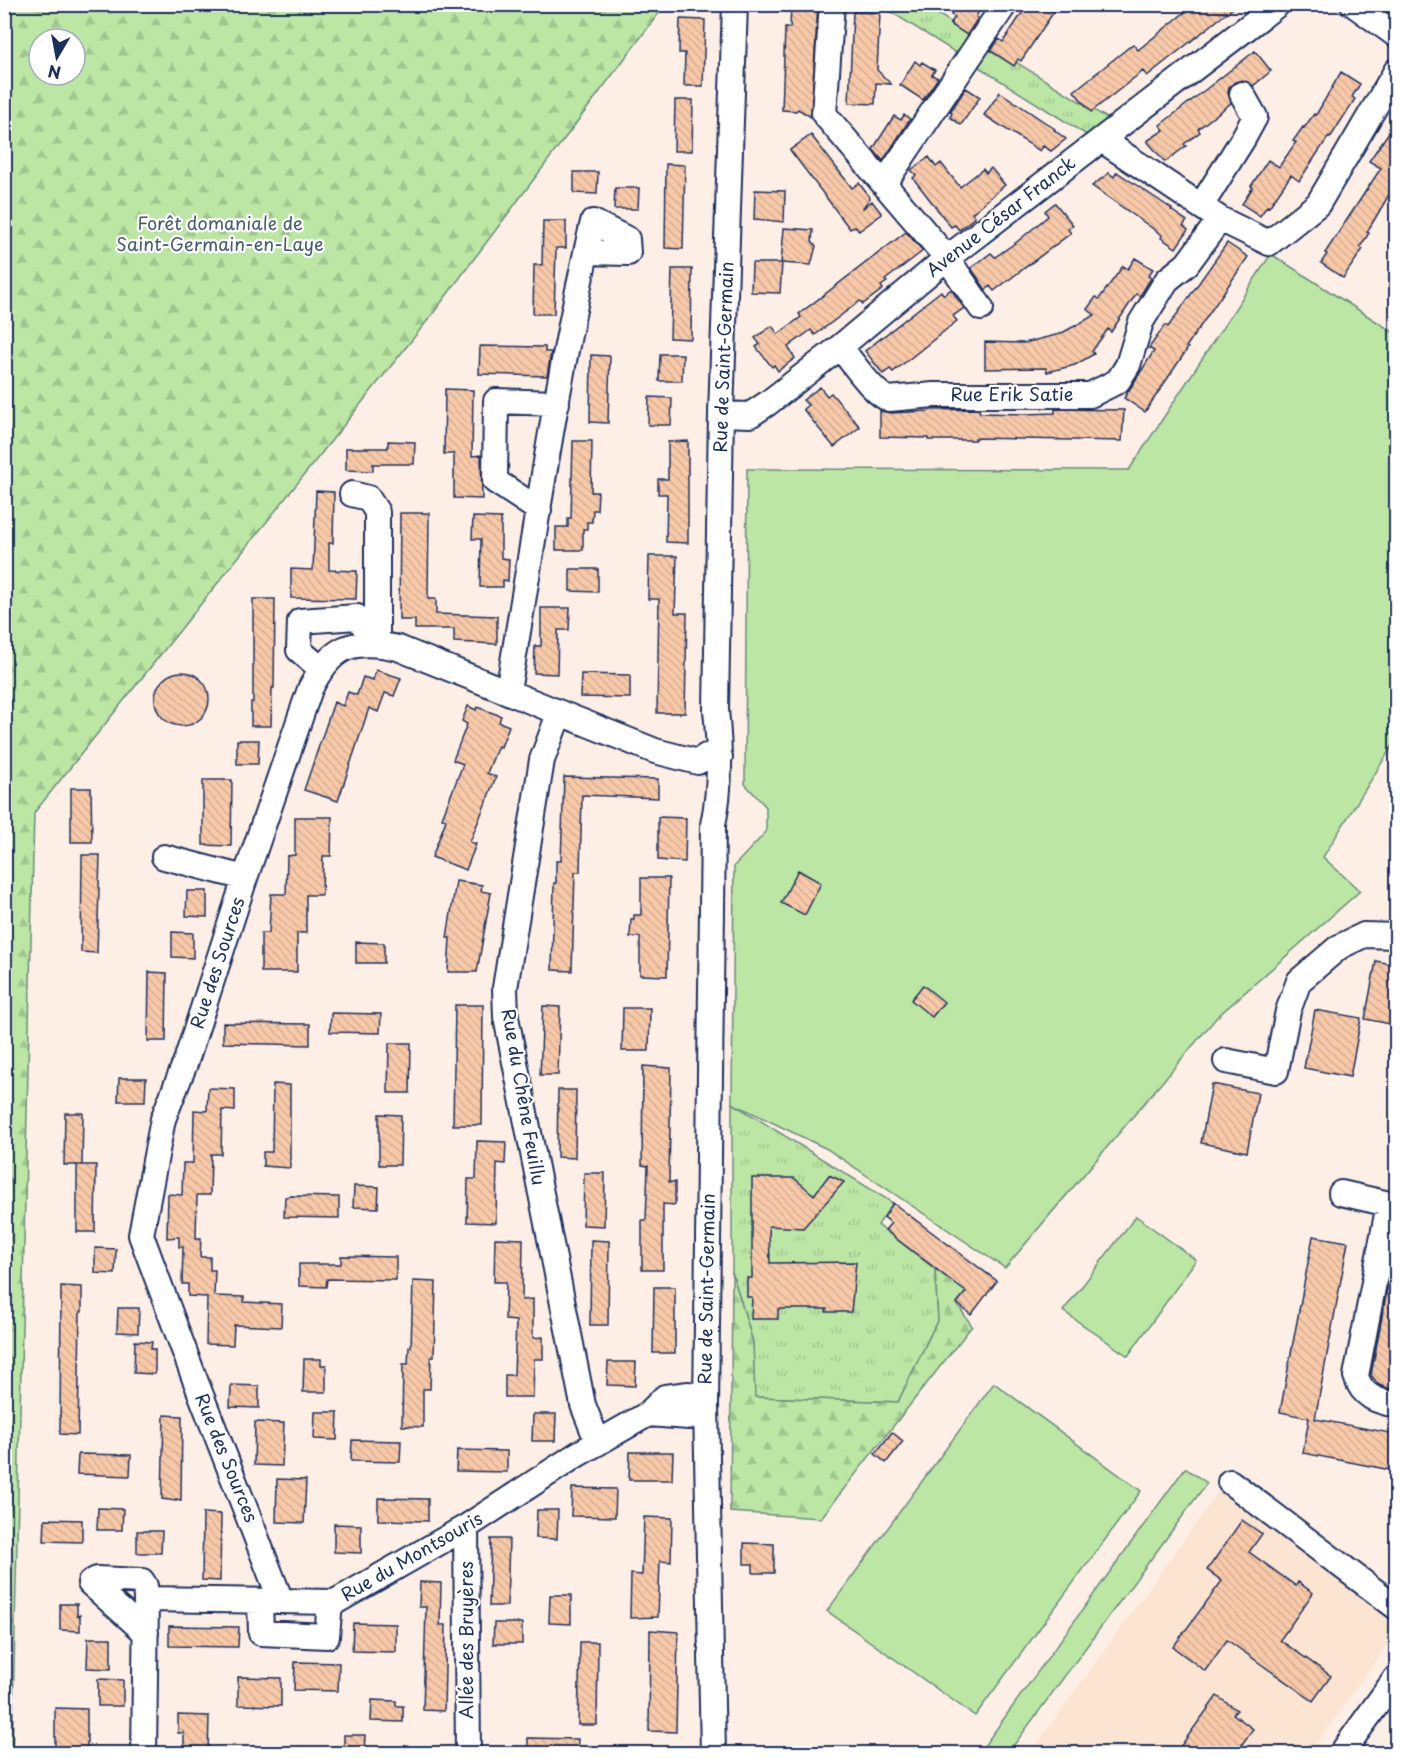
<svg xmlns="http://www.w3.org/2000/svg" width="1401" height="1758" viewBox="0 0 1401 1758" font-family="'Playpen Sans',sans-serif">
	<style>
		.built { fill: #fce4d3 }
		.grass { fill: url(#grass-tufts); stroke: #6b8a80; stroke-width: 1.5 }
		.forest { fill: url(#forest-firs); stroke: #6b8a80; stroke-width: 1.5; fill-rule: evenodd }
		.pitch { fill: #bbe6a3; stroke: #6b8a80; stroke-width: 1.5 }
		.building { fill: url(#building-back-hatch); stroke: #1b2f5e; stroke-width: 1.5 }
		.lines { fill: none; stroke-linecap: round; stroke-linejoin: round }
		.minor-casing { stroke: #1b2f5e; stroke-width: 28 }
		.minor { stroke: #fff; stroke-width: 24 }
		.labels { text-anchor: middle; stroke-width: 4.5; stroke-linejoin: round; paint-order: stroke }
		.street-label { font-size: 18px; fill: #1b2f5e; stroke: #fff }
		.park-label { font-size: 18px; fill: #435d6f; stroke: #fff }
	</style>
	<defs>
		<pattern id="grass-tufts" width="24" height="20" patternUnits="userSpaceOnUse" patternTransform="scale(1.5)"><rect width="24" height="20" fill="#bbe6a3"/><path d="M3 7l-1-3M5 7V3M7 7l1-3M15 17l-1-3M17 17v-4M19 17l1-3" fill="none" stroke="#a0c68f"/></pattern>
		<pattern id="forest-firs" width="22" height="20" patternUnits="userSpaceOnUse" patternTransform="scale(1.5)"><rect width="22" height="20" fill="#bbe6a3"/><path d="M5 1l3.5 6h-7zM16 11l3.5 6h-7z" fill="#a0c68f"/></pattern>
		<pattern id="building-back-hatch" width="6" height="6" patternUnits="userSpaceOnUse" patternTransform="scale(1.5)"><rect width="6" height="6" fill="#f8c9a8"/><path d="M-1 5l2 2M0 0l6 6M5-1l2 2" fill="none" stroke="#d4ad93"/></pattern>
	</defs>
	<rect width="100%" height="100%" fill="#fdefe5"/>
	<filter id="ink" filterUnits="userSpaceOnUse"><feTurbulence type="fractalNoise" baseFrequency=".0167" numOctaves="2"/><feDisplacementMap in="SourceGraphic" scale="12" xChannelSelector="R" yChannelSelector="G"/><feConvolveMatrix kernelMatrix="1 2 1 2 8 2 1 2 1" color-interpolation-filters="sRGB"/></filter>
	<g filter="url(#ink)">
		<path class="built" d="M1221 1488 1396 1613V1633L1310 1753 1030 1754Z"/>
		<path class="grass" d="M880 5H923L1120 126 1098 142Z
			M732 1103 893 1203 878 1225 935 1269 938 1319 898 1402 754 1397 753 1342 732 1272Z"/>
		<path class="forest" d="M5 4 665 5 431 316 34 813 12 1754 4 1753ZM39 39H75V75H39Z
			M935 1269 966 1292 957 1304 972 1326 821 1518 730 1512 732 1272 753 1342 755 1397 898 1402 938 1319Z"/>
		<path class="pitch" d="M1271 254 1396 334V740L1323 857 1360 891 1217 1017 1005 1268 827 1149 732 1103 734 866 766 832V807L745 784 747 469 1129 470Z
			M1136 1216 1196 1260 1128 1356 1063 1311Z
			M994 1383 1141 1491 975 1716 827 1611Z
			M1185 1468 1207 1483 1008 1753H979Z"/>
		<path class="building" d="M791 4H818L811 117 798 109 796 111 782 110 785 28H790Z
			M957 4H983L976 17 978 18 967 35 950 24 955 17 951 15Z
			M1028 4H1059L1021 61 1018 59 1014 66 991 51 999 39 1003 42Z
			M1195 4H1238L1147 76 1143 71 1091 112 1074 91 1133 44 1138 50Z
			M853 12 880 13 877 70 891 84 876 83 875 104 849 103Z
			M680 19 705 20 703 86H684L685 53H679Z
			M1255 51 1271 71 1253 86 1243 80 1235 82 1229 87 1228 93 1231 103 1198 129 1200 132 1184 144 1186 146 1165 162 1147 141 1164 130 1160 125Z
			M915 61 920 65 922 62 935 70 932 75 938 78 923 100 900 85Z
			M1341 72 1360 84 1352 97 1355 99 1330 138 1329 136 1299 181 1291 175 1269 207 1267 206 1260 216 1242 204 1253 187 1251 186 1268 160 1279 167 1296 142 1293 141 1303 127 1304 128 1314 114 1316 115Z
			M966 88 980 97 961 125 950 117 952 113 950 112Z
			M1000 92 1055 129 1054 130 1066 139 1051 151 1043 146 1040 151 984 115Z
			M675 100H693L692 151H674Z
			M904 115 910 119 883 161 873 149 894 116 901 120Z
			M1396 122V183L1367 232 1369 233 1360 247 1363 249 1343 278 1321 263 1327 254 1325 253 1381 168 1369 161Z
			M811 135 852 188 859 183 870 198 862 209 872 201 882 214 859 231 855 226 850 229 790 150Z
			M929 157 936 167 941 163 960 187 983 169 986 173 991 168 1005 185 972 213 975 217 959 230 955 225 951 227 913 178 916 175 911 170Z
			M666 164 685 165 683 249 665 248Z
			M574 172H598L597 194 574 193Z
			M1117 172 1172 209 1171 210 1187 221 1183 226 1188 230 1176 248 1161 238 1162 235 1092 186 1109 173 1114 177Z
			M615 188H639L638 209H614Z
			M755 190 785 191 784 222 754 219Z
			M1055 203 1073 225 1068 229 1071 233 994 291 990 286 986 290 971 268 991 253 995 257 1018 241 1048 216 1045 211Z
			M543 221H566V248H556L554 314H533L534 265H542Z
			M784 228 813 230 812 241 816 246 811 265 781 263Z
			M906 232 923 251 885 280 887 282 881 286 883 289 863 304 860 301 815 335 811 330 788 347 795 358 778 371 774 365 772 367 756 347 760 344 755 338 772 326 778 334 801 317 799 314Z
			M1227 243 1248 257 1186 347 1188 348 1145 412 1124 398 1154 351 1149 348 1165 325 1168 327Z
			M1135 258 1153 269 1148 276 1151 278 1140 296 1136 294 1111 332 1108 329 1092 351 1094 354 1075 365 1047 372 1046 368 985 369V342L1024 343 1060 334 1095 315 1087 309 1096 297 1099 299 1123 266 1128 269Z
			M752 263H782L780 293 751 292Z
			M672 269H692L691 339 670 338Z
			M951 289 964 308 953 316 957 321 893 372 890 369 883 374 865 351 941 291 944 295Z
			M480 346 545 347V352H551L547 376 479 374Z
			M660 354H683L682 381H659Z
			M591 355 610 356 608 423 590 422Z
			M820 387 827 396 831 393 860 427 834 447 803 409 808 405 803 400Z
			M445 389 473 390 472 456 481 455 482 499 454 498V454H444Z
			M649 397 672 398 671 425H648Z
			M979 409 980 413 1025 414 1055 413V409L1124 410 1122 441 975 438V440H928V438L880 437V411L890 413 929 411 930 410Z
			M388 441 415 442 414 464H373V471L346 470V448H388Z
			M573 441H592L591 492H598L597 510H593L592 522H587V529H583V550H556V527H568V518H571Z
			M688 441V543L666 542 667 494H658V479H668V442Z
			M316 491 334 492 333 543H329V570L357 571 356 599 291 598V569L313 570Z
			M400 513H429L428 599H436V614L497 616V644L454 642V629H415V620H399Z
			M473 517 501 518V558L509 559 508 581 503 580V587H480L481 539H472Z
			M649 556H677L675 613H687L685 713H657L659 599H648Z
			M570 569H598V592L570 591Z
			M253 599H275L274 688H272L271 726H251V702H253Z
			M541 608H570L569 630H558L557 674 534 673 535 646H541Z
			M376 670 401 678 394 696 385 693 378 712 369 708 338 801 304 790 334 702 343 706 348 692 357 695 363 677 373 680Z
			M155 699a27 27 0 1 1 54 0a27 27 0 1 1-54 0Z
			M581 674 630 675V698L580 697Z
			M468 706 476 710 477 707 501 716 499 722 509 726 501 747 498 746 487 773 496 777 470 842 476 844 466 870 432 857 446 820 442 818 463 764 453 760 467 724 462 721Z
			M237 740H259L258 764H237Z
			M564 777 658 779V798L582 795 580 872H575L572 971 552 970 554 883H556V861H561Z
			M203 780H232L231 846 203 845Z
			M71 788H91L92 842H71Z
			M295 817H332L331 856H323L322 895H306V933H297V972H261V933H269L271 894H286L287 856 295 855Z
			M658 817 686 818 685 862 658 860Z
			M82 855H100L97 953 81 952Z
			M798 870 821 883 805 915 781 903Z
			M641 878H669L667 976 640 975V937H630L631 919H634V915H641Z
			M456 881 482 885 481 891 491 893 477 972H448L450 938H447Z
			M187 891H207V917L186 916Z
			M172 932 193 933V958L172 957Z
			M356 942 384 943V963H356Z
			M1376 961 1396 965V1025L1365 1019Z
			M149 972 167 973 166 1041H148Z
			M923 985 944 1002 932 1017 911 1000Z
			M455 1005H483L482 1125H453Z
			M543 1006 560 1007 558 1075H540Z
			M623 1008H650L649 1051H622Z
			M1315 1010 1361 1018 1350 1077 1304 1068Z
			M331 1013 381 1014 380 1033 330 1032Z
			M223 1023 310 1024V1045L223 1043Z
			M389 1043H411L410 1093H388Z
			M643 1066 671 1068 669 1182H675V1205L663 1204V1270H642V1220H646L648 1166 642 1165Z
			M119 1078H146L145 1101H118Z
			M273 1084 290 1085V1168L263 1166V1152H272Z
			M1212 1084 1258 1093 1247 1152 1201 1143Z
			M208 1088 235 1089V1111L222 1110 221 1154H211L210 1195H197L196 1238H201L200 1257H210V1270H215L214 1296 244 1297V1302L282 1304 281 1327 234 1325 233 1345 206 1344 207 1297 188 1296V1284H182L183 1247H179V1237L167 1238 168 1194 182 1195 183 1163H193L194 1110 207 1111Z
			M558 1090H576L575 1158 557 1157Z
			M65 1113H83L82 1165H64Z
			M379 1114 401 1115 400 1165H379Z
			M477 1141 506 1142 505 1164 497 1163 496 1223 467 1222 468 1179H476Z
			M77 1165H96L95 1232H77Z
			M584 1173H605L604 1226 583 1225Z
			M829 1175 844 1182 803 1228 769 1226 770 1263 856 1262 851 1312H826L827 1309H778V1319H751L752 1297H747V1278H752V1178H794L814 1195Z
			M354 1186 379 1187 378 1208 353 1207Z
			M290 1196 339 1197V1218L284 1217 285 1197Z
			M893 1203 997 1281 971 1315 957 1303 966 1292 885 1230 891 1223 884 1217Z
			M1313 1236 1348 1242 1315 1419 1396 1434V1471L1303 1453 1309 1418 1280 1412Z
			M495 1238 523 1239 522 1300 533 1299V1338L543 1337V1359H534L533 1397H505V1375H514L516 1321 505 1320 506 1282H494Z
			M591 1240 609 1241 608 1325H590Z
			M1396 1242V1391L1379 1385 1371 1375Z
			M95 1248 116 1249 115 1274 95 1273Z
			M341 1256 396 1257V1280L327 1279 326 1287 299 1286V1264H341Z
			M413 1281 436 1282 434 1357H431L430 1389H423V1427L402 1426 403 1364H408L409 1347H411Z
			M61 1286 82 1287V1312H80L78 1435 60 1434Z
			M654 1287H675V1353H653Z
			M118 1308H139L138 1333 117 1332Z
			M135 1341 152 1342 151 1349H155V1374L134 1373Z
			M304 1359H321V1365H326V1392H303Z
			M608 1362H636L635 1386 607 1385Z
			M231 1385 259 1386V1408L230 1407Z
			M315 1412H338L337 1440 314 1439Z
			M533 1414H556L555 1441H532Z
			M164 1415 182 1416 181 1500 176 1499V1501L162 1499Z
			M255 1422 284 1423 282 1466 254 1465Z
			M892 1432 903 1441 886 1463 875 1454Z
			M352 1440 401 1441 400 1462 351 1461Z
			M457 1450 507 1451V1472L456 1471Z
			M630 1452H673L672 1480H629Z
			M78 1454 131 1455 130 1476 77 1474Z
			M277 1479 306 1480 304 1523 276 1522Z
			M572 1488 616 1489 615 1517 571 1516Z
			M378 1498 428 1499V1521L378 1520Z
			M98 1508 123 1509 122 1530H97Z
			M537 1510H558L557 1539 536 1538Z
			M203 1513 221 1514 220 1581 202 1580Z
			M644 1517 672 1518 671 1562 660 1561 658 1617 630 1618 631 1574 642 1575Z
			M45 1519 82 1520V1542L44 1541Z
			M1242 1520 1262 1534 1249 1552 1296 1586 1298 1582 1313 1593 1280 1640 1331 1676 1313 1701 1227 1640 1205 1671 1173 1647 1222 1581 1207 1570Z
			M334 1524 361 1525V1553L334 1552Z
			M137 1531H162L161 1553H137Z
			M491 1539H509L507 1606H489Z
			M744 1543 774 1544V1573H753V1564H744Z
			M420 1582 441 1583 440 1625H446L444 1711 423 1710 426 1607H419Z
			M550 1595H571V1624L549 1623Z
			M60 1604H77V1616L80 1615V1631L60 1630Z
			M353 1623 396 1624V1652L352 1651Z
			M494 1623H522V1644H493Z
			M169 1626 239 1627 238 1647 169 1646Z
			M650 1630 678 1632 676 1732 649 1731Z
			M88 1638H111V1669L87 1668Z
			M580 1642H598L597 1725H578Z
			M295 1662 339 1663 338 1691 294 1690Z
			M238 1677 281 1678V1706L238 1705Z
			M98 1679 123 1680V1706H98Z
			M1217 1696 1237 1710 1233 1714 1253 1729 1235 1754H1175Z
			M372 1700 396 1701V1706H403V1722L371 1721Z
			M55 1708 87 1709V1748H55Z
			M178 1715 209 1716 208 1754H184V1733H178Z
			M344 1735H365L364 1754H344Z
			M528 1738 578 1739 577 1754H528Z"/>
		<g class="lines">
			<defs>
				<path id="minor" d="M832 4 824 114 947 258 981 308
					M1353 4 1396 35
					M1102 140 1220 219 1269 243 1318 204 1396 71
					M884 184 1005 4
					M1201 206 1243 139 1255 117 1242 94
					M840 347C851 360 874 395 889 399L934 395H1090L1118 381 1128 365 1141 322 1167 280 1187 264 1220 219
					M721 414 750 415 768 403 840 347 947 258 1278 4
					M352 494 368 498 377 512V643
					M539 510 495 481 496 401 557 403
					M320 668 299 650 300 621 357 617 377 643
					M508 691C535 534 557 376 593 222L627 239 628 253 586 252
					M559 714 542 760 505 988 506 1017 583 1405 598 1443
					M164 857 245 878
					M1226 1061 1276 1071 1288 1011 1299 981 1339 947 1364 935 1396 936
					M1341 1193 1389 1204
					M1396 1205 1389 1204 1356 1376C1362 1397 1377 1401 1396 1405
					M1230 1482 1396 1607
					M466 1527 468 1754
					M146 1599 145 1586 142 1581 97 1579 90 1583 146 1633
					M260 1601 261 1633 327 1636 330 1602
					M281 1601 194 1377 141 1235 163 1119 186 1061 245 878 310 689C332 646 351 638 398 648L655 751 698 762 706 756 720 757
					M144 1754 146 1599 335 1602 466 1527 578 1454 648 1414 665 1397 689 1394 706 1406 689 1417 648 1414
					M713 1754 706 1406 713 825C721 786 720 750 716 710L721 414 735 4
					M1341 1754 1396 1678"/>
			</defs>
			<use href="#minor" class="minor-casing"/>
			<use href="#minor" class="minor"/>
		</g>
	</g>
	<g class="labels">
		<g class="street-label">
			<text transform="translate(1001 217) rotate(-38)" y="6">Avenue César Franck</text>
			<text transform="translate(724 357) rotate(-88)" y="6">Rue de Saint-Germain</text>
			<text x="1012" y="401">Rue Erik Satie</text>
			<text transform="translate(218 963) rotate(-72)" y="6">Rue des Sources</text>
			<text transform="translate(523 1097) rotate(80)" y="6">Rue du Chêne Feuillu</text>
			<text transform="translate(707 1289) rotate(-89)" y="6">Rue de Saint-Germain</text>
			<text transform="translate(226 1458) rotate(68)" y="6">Rue des Sources</text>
			<text transform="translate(412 1557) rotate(-30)" y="6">Rue du Montsouris</text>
			<text transform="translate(467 1640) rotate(-90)" y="6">Allée des Bruyères</text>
		</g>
		<g class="park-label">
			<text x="220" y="230">Forêt domaniale de<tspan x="220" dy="21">Saint-Germain-en-Laye</tspan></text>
		</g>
	</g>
	<rect width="1401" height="1758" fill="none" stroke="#fff" stroke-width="24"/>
	<rect x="12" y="12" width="1377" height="1734" fill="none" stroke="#1b2f5e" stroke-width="2" filter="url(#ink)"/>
	<g transform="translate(57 57) rotate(190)"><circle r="28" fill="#ffffff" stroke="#a4acbf" stroke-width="1.5"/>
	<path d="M0-4.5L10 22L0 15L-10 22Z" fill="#1b2f5e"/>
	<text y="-9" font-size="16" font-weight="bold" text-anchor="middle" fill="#1b2f5e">N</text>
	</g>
</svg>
